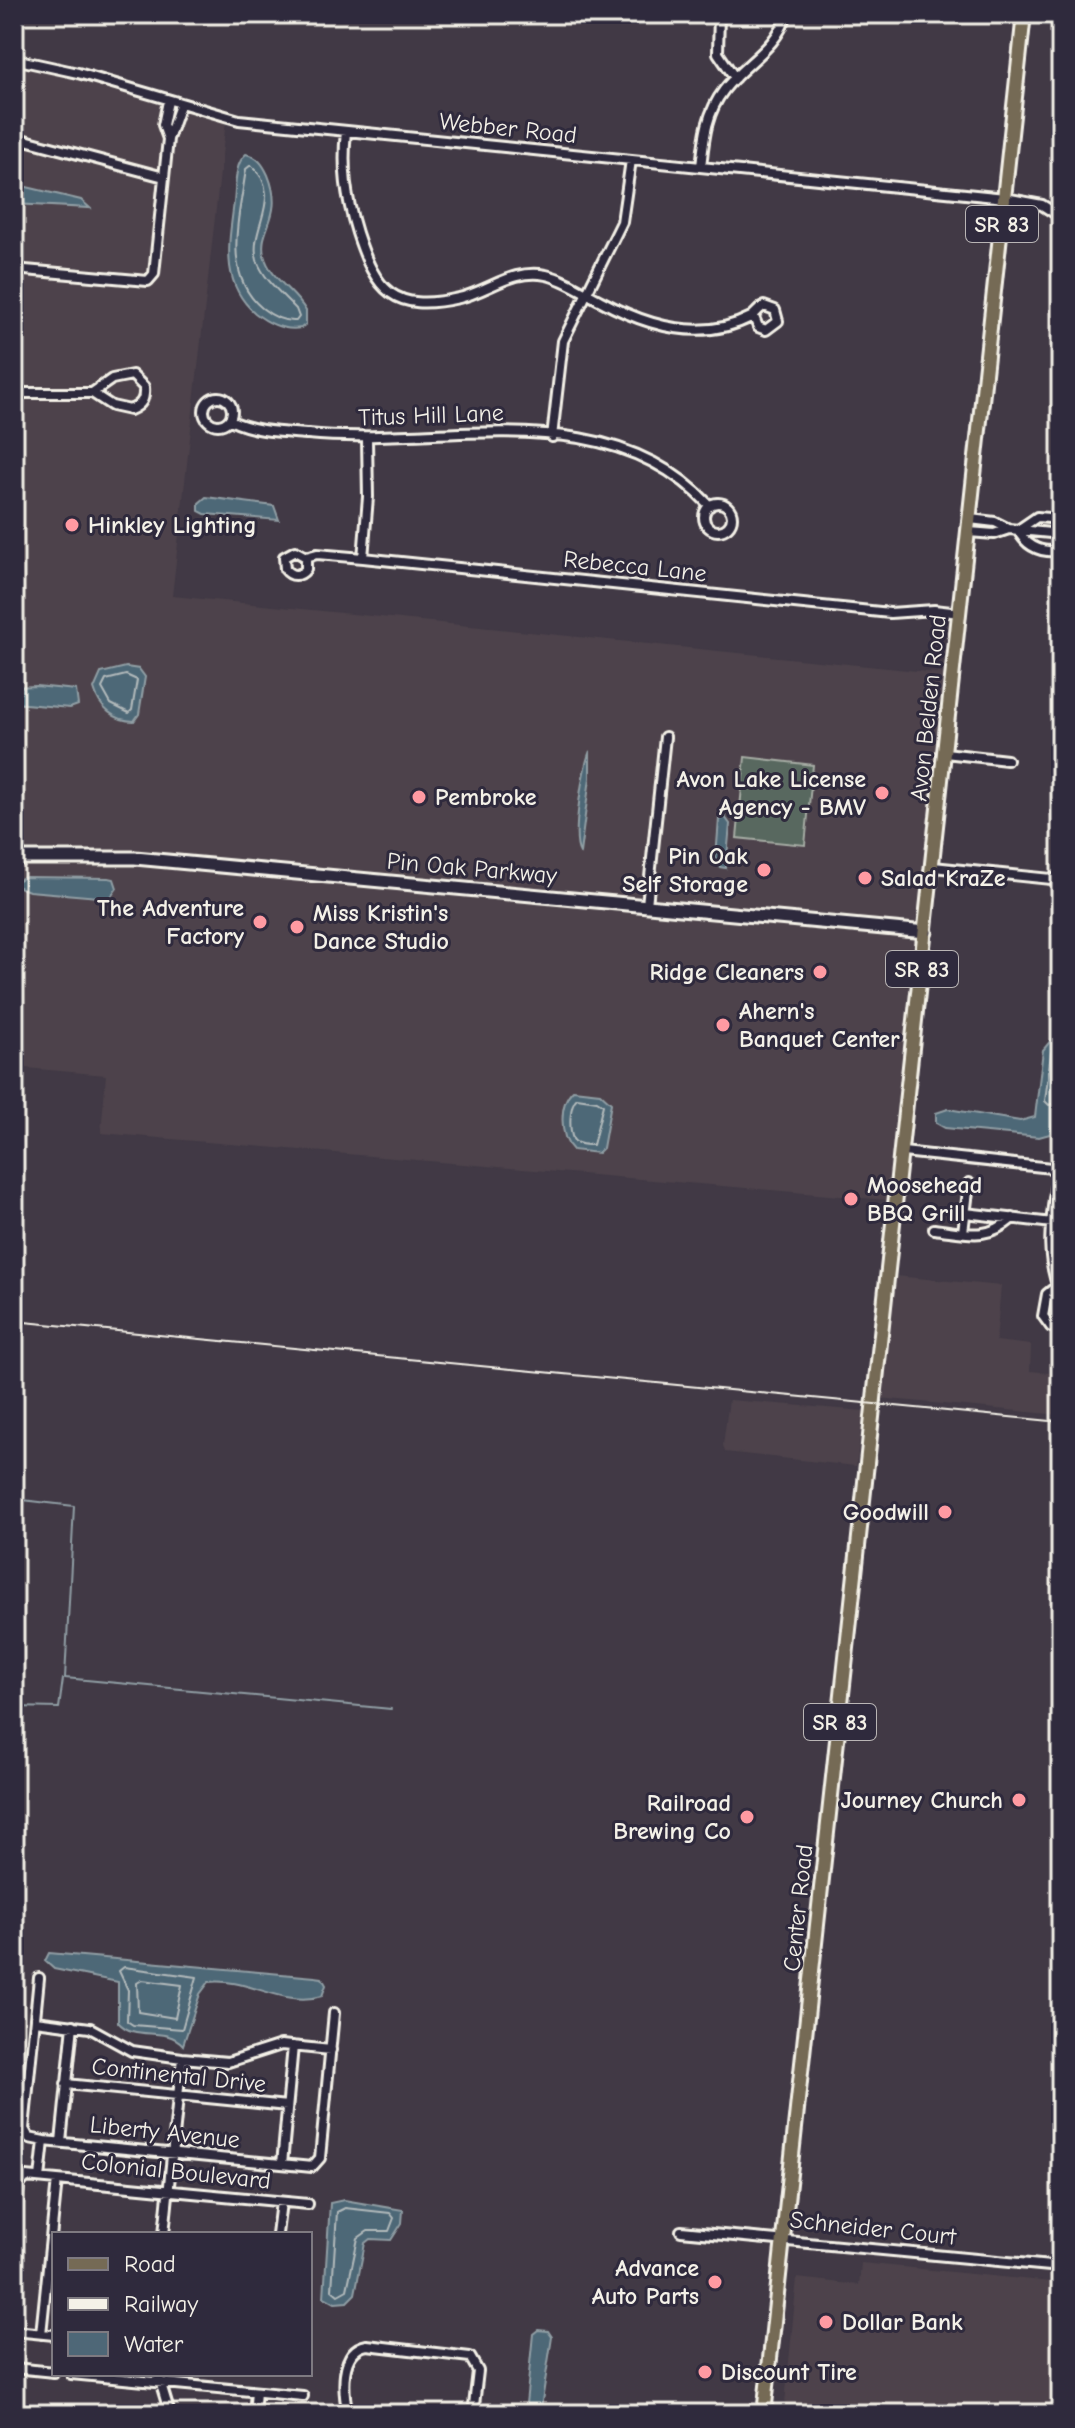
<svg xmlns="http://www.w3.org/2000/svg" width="1075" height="2428" viewBox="0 0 1075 2428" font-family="'Comic Neue',sans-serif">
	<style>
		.built { fill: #4d434b }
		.green { fill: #58685f; stroke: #a6aca4; stroke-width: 2 }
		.water { fill: #4e6777; stroke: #909ea4; stroke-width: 2 }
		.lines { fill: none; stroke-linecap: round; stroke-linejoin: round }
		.shore { stroke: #b2babb; stroke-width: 2 }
		.stream { stroke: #909ea4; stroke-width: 2 }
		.street-casing { stroke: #f4f1e8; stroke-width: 14 }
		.secondary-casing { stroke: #f4f1e8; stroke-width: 17 }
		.primary-casing { stroke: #f4f1e8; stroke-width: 18 }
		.street { stroke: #2f2a3d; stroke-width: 8 }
		.secondary { stroke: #2f2a3d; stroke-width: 11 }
		.primary { stroke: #756a55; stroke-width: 12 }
		.rail { stroke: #f4f1e8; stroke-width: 2 }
		.poi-dot { fill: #ff9aa2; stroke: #2f2a3d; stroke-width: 3 }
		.labels { text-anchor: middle; stroke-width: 6; stroke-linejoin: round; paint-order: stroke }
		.shield { fill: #2f2a3d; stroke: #b9b5b5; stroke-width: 2 }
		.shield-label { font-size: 22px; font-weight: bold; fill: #f4f1e8 }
		.street-label { font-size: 24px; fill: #f4f1e8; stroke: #2f2a3d }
		.poi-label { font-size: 24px; font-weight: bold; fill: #f4f1e8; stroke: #2f2a3d; text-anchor: start }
	</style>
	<rect width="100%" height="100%" fill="#413945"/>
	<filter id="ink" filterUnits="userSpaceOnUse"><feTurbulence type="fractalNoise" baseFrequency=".0125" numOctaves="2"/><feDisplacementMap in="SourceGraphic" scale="16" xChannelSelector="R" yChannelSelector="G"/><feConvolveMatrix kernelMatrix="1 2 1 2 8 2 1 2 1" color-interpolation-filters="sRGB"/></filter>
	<g filter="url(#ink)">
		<path class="built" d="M14 62 70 73 226 120 172 596 947 674 891 1197 887 1200 101 1133 106 1075 14 1067Z
			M895 1276 1001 1286 996 1341 1031 1345 1030 1371 1061 1374V1415L879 1398Z
			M729 1400 864 1411 856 1466 725 1452 723 1445Z
			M861 2263 1061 2283V2414H784L797 2278 859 2285Z"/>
		<path class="green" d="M745 757 813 765 805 845 737 838Z"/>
		<path class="water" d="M246 154C258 157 263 164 268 175 285 217 258 228 264 255 270 279 295 291 306 311V324L301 328C284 331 269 324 255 313 220 282 229 243 234 202 236 187 234 164 246 154Z
			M14 184 81 200 90 208 14 204Z
			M206 497 274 506 279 520 205 514 199 511V503Z
			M126 667 139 669 145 677 139 714 134 721C115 721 99 708 94 689L101 673Z
			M36 686 76 690 78 705 70 708 14 703V687Z
			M590 751V778L580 853C571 839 583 768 590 751Z
			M725 817 730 824 726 868 720 867 716 858 719 819Z
			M24 877 109 878 114 879 117 888 110 898 29 891 16 886V881Z
			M1053 1038 1061 1041V1088L1050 1134 1039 1137 945 1128 936 1123V1113L948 1109 1020 1121 1035 1117 1043 1050Z
			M573 1090 600 1093 611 1103 603 1148 598 1153 573 1150C559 1136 559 1103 573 1090Z
			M49 1953 315 1977 322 1978 326 1985 322 1996C284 2008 247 1977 209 1982L200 1994 183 2045C165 2025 135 2042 118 2022V1982L54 1969 45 1961Z
			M344 2200 403 2210 402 2223 391 2240 370 2239 365 2243 355 2294 347 2302 335 2303 324 2297 330 2203Z
			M538 2330 548 2331 552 2337 540 2414H525L533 2334Z"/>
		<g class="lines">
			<path class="shore" d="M251 165C286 196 248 228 257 260 263 279 282 294 296 309L299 317 296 321C283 322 272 316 262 308 221 274 240 215 246 169Z
				M126 675 137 680 132 710 129 713 111 704 102 688 106 680Z
				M1061 1047H1054L1051 1053 1045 1101 1049 1105 1061 1101
				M577 1098 597 1101 603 1105 593 1145C587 1145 576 1145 573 1139 569 1129 569 1105 577 1098Z
				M124 1967 197 1977 182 2029 133 2025 127 2021 128 1990 119 1971Z
				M142 1980 182 1985 175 2018 138 2012 137 1983Z
				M345 2208 390 2213 394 2218 389 2231H368L358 2238 347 2290 338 2295 332 2290 337 2212Z"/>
			<path class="stream" d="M14 1499 74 1506 65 1678 391 1709
				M14 1707 59 1708 63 1679"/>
			<defs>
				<path id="street" d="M719 14 718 53 735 78
					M14 59 78 73 239 120 1005 198 1042 205 1061 217
					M168 101 163 125 168 139 180 105
					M346 131C342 169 346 197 357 233 376 291 393 313 459 298 489 291 513 268 546 275 565 279 583 292 601 301 647 326 701 343 751 317 755 315 758 309 764 306L775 310 778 321 766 330 758 327 754 317
					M14 137 164 177
					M701 167C704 139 706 113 724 90 745 62 776 50 787 14
					M14 269 148 281 154 274 168 139
					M14 393H92L112 379 132 375 144 387C145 399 142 405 130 410L112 406 92 393
					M204 411a14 14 0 1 1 28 0a14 14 0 1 1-28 0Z
					M230 420C254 432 282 432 308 434 442 447 606 393 710 506
					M552 437 563 341 622 222 631 160
					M704 517a14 14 0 1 1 28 0a14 14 0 1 1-28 0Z
					M970 519 995 522 1009 529 1061 534
					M1061 519 1037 517 1018 530C1027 548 1042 553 1061 551
					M969 532 994 534 1009 529
					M306 557V569C300 577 291 577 285 569L284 557 295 551 306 557 317 554 363 558 890 613 934 610 960 613
					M363 558 368 497 367 439
					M945 753 1007 760
					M1056 765H1061
					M933 867 1061 880
					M647 905 665 737
					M903 1152 1061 1169
					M1058 1168C1053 1214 1042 1251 1061 1295
					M965 1213 1061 1224
					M934 1229C968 1233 986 1241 1013 1218
					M963 1232 969 1183
					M1057 1286 1047 1294 1043 1316 1051 1327 1061 1329
					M39 1978 24 2129 29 2138 44 2141 312 2167 320 2158 334 2013
					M35 2021 90 2028 132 2051 182 2058 228 2062 281 2045 331 2050
					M66 2084 287 2106
					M61 2142 73 2025
					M282 2164 293 2046
					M40 2178 44 2141
					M681 2231 1061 2267
					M14 2233 19 2185 26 2177 308 2204
					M164 2234 182 2058
					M277 2234 281 2202
					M14 2331 54 2335
					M41 2334 57 2180
					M14 2368 54 2372
					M71 2374 303 2396
					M158 2374 170 2414
					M254 2414 256 2392
					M348 2414C343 2392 339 2350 367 2345L470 2357 478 2371 473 2414"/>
				<path id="secondary" d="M14 858H135L926 932"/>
				<path id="primary" d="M764 2414 1024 14"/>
			</defs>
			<use href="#street" class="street-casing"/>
			<use href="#secondary" class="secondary-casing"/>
			<use href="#primary" class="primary-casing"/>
			<use href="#street" class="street"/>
			<use href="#secondary" class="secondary"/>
			<use href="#primary" class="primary"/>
			<path class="rail" d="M14 1321 1061 1422"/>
		</g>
	</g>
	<g class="poi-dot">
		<circle cx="72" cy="525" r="8"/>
		<circle cx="882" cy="793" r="8"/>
		<circle cx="419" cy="797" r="8"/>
		<circle cx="764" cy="870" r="8"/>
		<circle cx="865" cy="878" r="8"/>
		<circle cx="260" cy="922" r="8"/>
		<circle cx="297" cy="927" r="8"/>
		<circle cx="820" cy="972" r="8"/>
		<circle cx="723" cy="1025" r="8"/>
		<circle cx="851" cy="1199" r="8"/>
		<circle cx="945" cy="1512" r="8"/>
		<circle cx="1019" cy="1800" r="8"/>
		<circle cx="747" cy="1817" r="8"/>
		<circle cx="715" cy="2282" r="8"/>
		<circle cx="826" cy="2322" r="8"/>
		<circle cx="705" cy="2372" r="8"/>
	</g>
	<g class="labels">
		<g class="shield">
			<rect x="966" y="206" width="72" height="36" rx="6"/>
			<rect x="886" y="951" width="72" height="36" rx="6"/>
			<rect x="804" y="1704" width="72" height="36" rx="6"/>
		</g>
		<g class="shield-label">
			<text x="1002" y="232">SR 83</text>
			<text x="922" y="977">SR 83</text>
			<text x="840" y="1730">SR 83</text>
		</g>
		<g class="street-label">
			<text transform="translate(508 128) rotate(6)" y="8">Webber Road</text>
			<text transform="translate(431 415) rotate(-2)" y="8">Titus Hill Lane</text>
			<text transform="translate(635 566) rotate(6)" y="8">Rebecca Lane</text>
			<text transform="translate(928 708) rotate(-84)" y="8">Avon Belden Road</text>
			<text transform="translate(472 868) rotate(5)" y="8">Pin Oak Parkway</text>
			<text transform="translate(798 1908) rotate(-84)" y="8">Center Road</text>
			<text transform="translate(179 2075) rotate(6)" y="8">Continental Drive</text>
			<text transform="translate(165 2132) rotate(6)" y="8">Liberty Avenue</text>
			<text transform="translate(176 2171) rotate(6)" y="8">Colonial Boulevard</text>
			<text transform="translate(873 2228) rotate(6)" y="8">Schneider Court</text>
		</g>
		<g class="poi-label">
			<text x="88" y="533">Hinkley Lighting</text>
			<text x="866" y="787" text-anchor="end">Avon Lake License<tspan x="866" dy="28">Agency - BMV</tspan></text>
			<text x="435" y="805">Pembroke</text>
			<text x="748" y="864" text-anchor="end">Pin Oak<tspan x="748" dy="28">Self Storage</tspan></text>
			<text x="881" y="886">Salad KraZe</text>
			<text x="244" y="916" text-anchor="end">The Adventure<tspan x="244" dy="28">Factory</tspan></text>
			<text x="313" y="921">Miss Kristin's<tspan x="313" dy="28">Dance Studio</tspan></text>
			<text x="804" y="980" text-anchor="end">Ridge Cleaners</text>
			<text x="739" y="1019">Ahern's<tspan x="739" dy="28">Banquet Center</tspan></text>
			<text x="867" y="1193">Moosehead<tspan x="867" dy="28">BBQ Grill</tspan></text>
			<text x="929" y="1520" text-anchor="end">Goodwill</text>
			<text x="1003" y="1808" text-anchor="end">Journey Church</text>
			<text x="731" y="1811" text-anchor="end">Railroad<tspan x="731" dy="28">Brewing Co</tspan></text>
			<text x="699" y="2276" text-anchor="end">Advance<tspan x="699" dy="28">Auto Parts</tspan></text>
			<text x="842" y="2330">Dollar Bank</text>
			<text x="721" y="2380">Discount Tire</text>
		</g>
	</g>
	<rect width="1075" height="2428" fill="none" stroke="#2f2a3d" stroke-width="48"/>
	<rect x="24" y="24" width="1027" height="2380" fill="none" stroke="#f4f1e8" stroke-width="3" filter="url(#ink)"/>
	<rect x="52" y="2232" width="260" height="144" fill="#2f2a3d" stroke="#7e7a81" stroke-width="2"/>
	<rect x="68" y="2258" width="40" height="12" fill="#756a55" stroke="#7e7a81" stroke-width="2"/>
	<text x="124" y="2272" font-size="24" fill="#f4f1e8">Road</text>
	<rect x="68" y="2298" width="40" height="12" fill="#f4f1e8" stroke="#7e7a81" stroke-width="2"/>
	<text x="124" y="2312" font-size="24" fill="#f4f1e8">Railway</text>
	<rect x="68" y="2332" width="40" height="24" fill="#4e6777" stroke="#7e7a81" stroke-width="2"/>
	<text x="124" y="2352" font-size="24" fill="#f4f1e8">Water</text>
</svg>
